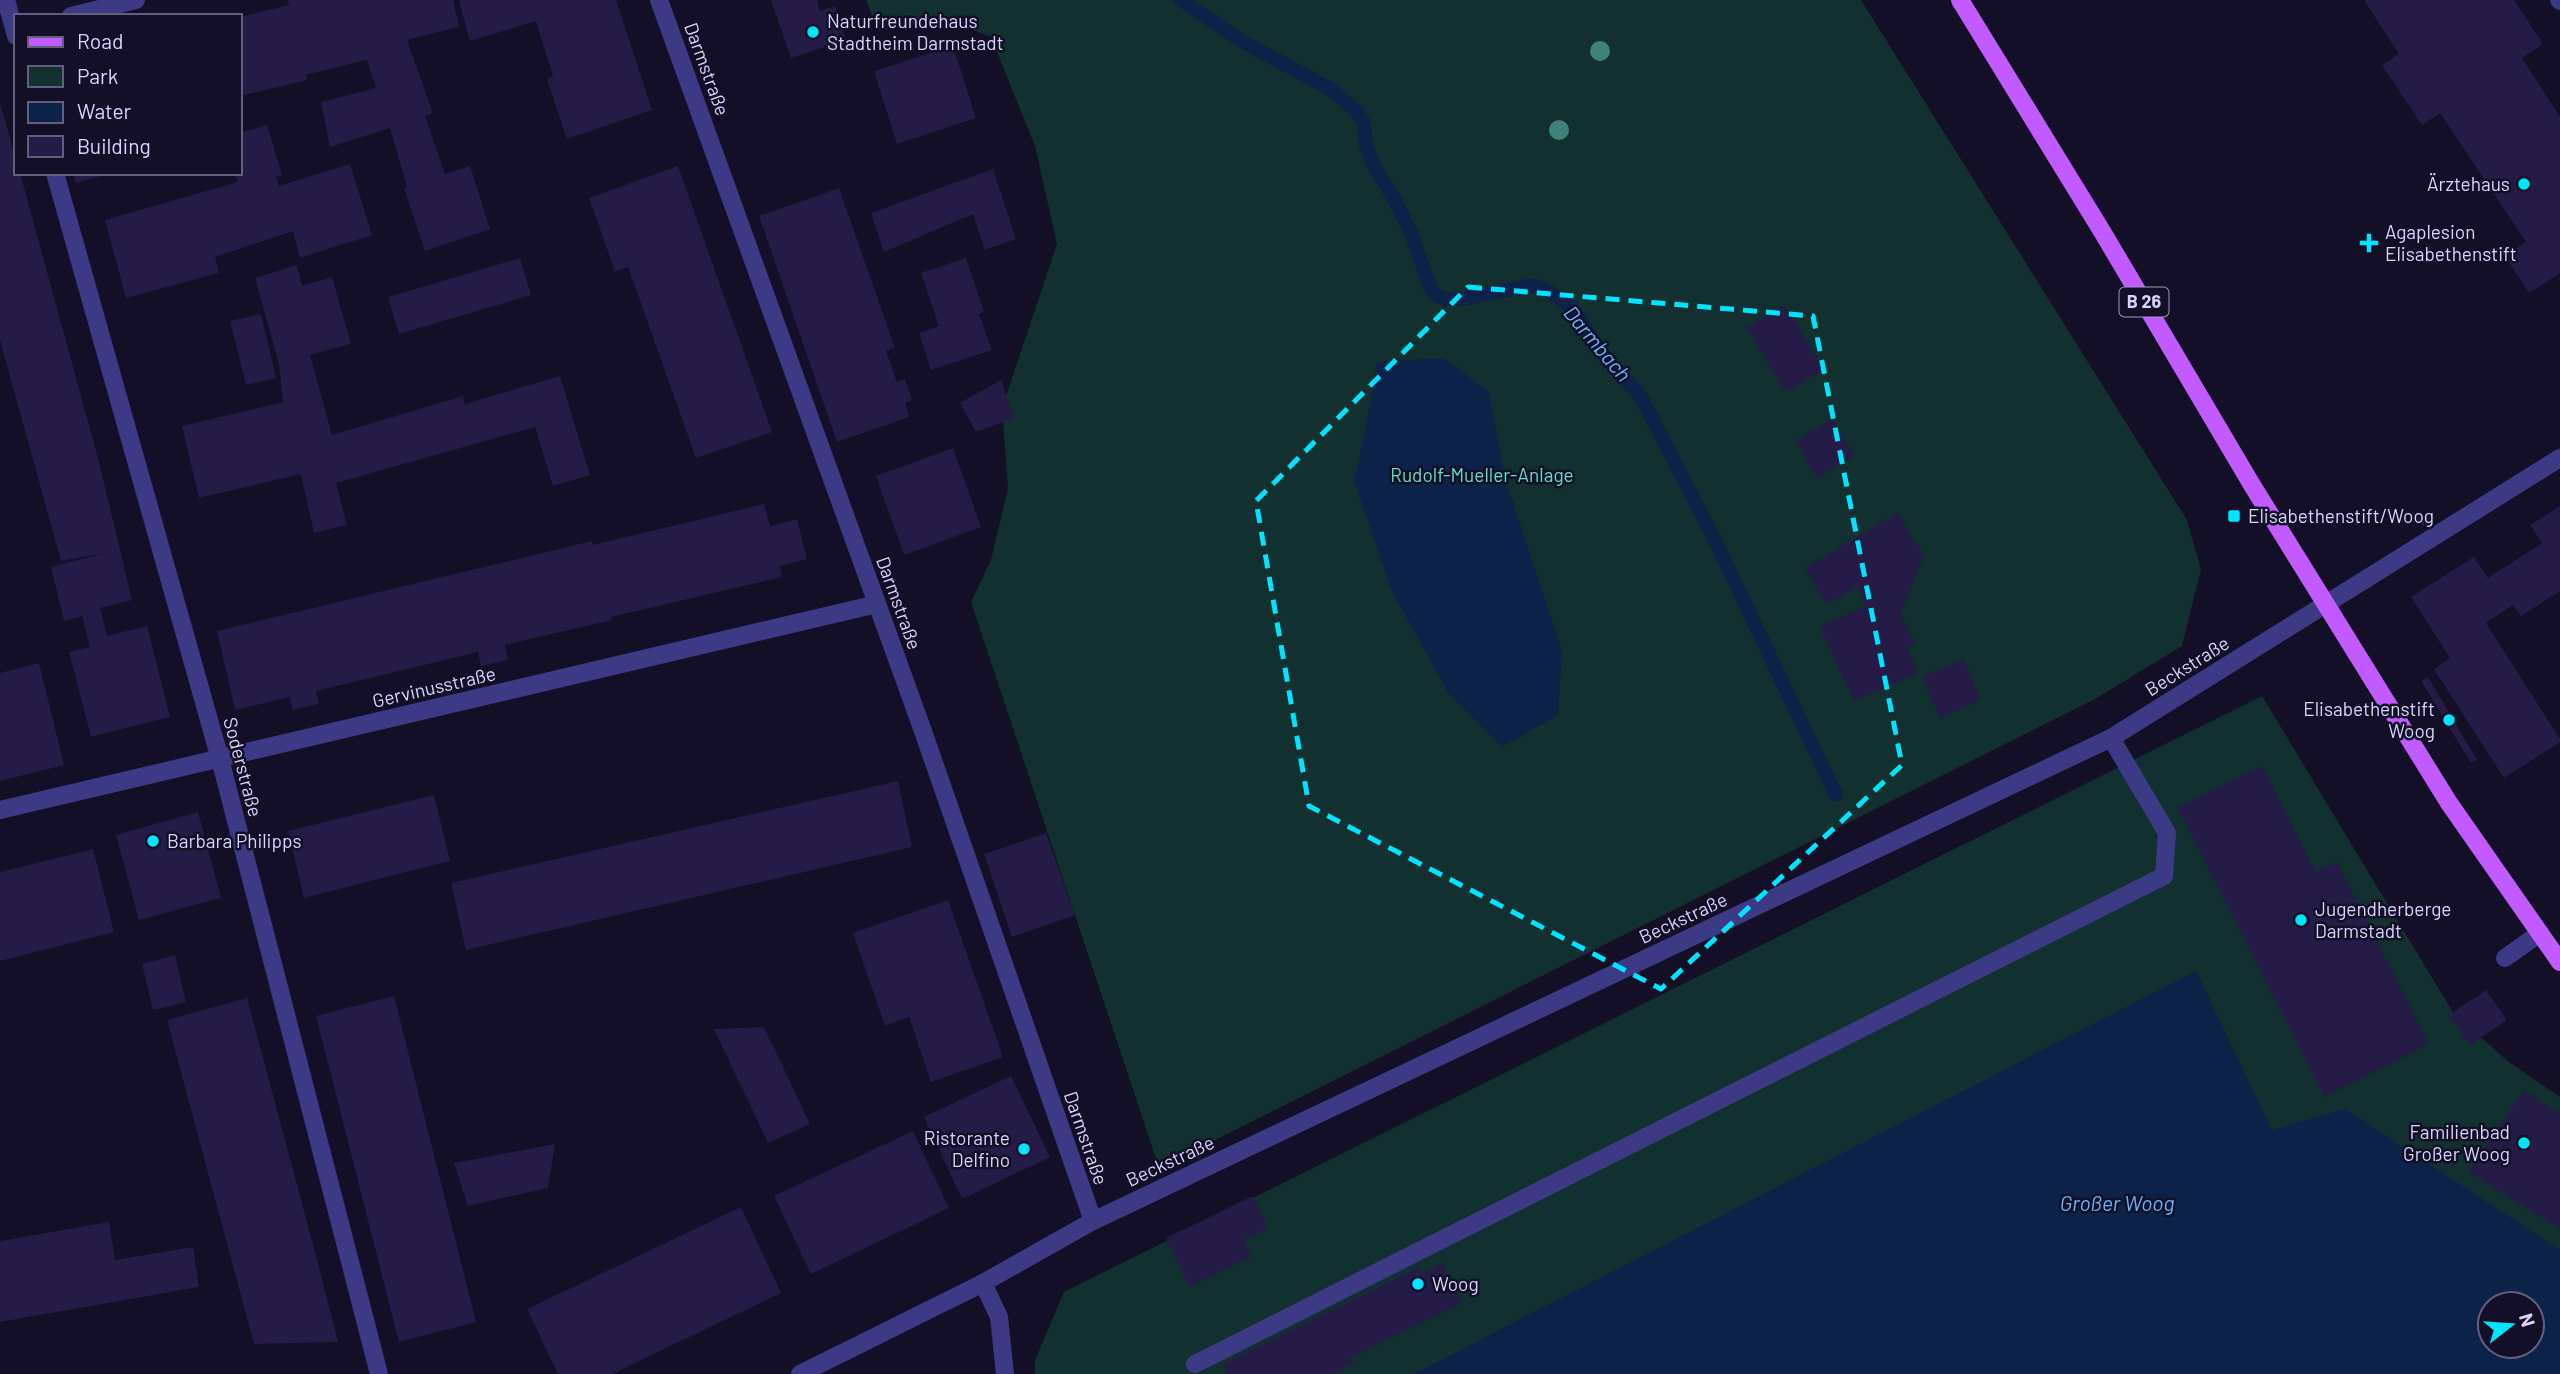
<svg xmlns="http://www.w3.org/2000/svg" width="2560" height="1374" viewBox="0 0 2560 1374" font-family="Barlow,sans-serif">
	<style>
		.green { fill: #12302f; fill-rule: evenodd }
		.water { fill: #0c2248; fill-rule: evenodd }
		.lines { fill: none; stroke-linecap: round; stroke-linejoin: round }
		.stream { stroke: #0c2248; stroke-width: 14 }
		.building { fill: #241b47 }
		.service { stroke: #3d3a85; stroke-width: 18 }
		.minor { stroke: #3d3a85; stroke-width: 18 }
		.primary { stroke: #c25bff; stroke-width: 18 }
		.tree { fill: #3d827b }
		.marked { fill: none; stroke: #00e5ff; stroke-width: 5; stroke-dasharray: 14 9; stroke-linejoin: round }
		.poi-dot { fill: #00e5ff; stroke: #130f26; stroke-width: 2.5 }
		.labels { text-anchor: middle; stroke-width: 5; stroke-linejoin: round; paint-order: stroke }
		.shield { fill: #130f26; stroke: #9e99be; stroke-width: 2 }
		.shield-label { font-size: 18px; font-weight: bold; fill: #d9d4ff }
		.poi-label { font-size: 19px; fill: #d9d4ff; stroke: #130f26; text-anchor: start }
		.street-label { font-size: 19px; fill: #d9d4ff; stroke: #130f26 }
		.park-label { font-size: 19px; fill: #5fe0c0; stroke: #130f26 }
		.water-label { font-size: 21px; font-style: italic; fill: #62b6ff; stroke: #130f26 }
	</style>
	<rect width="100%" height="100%" fill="#130f26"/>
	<path class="green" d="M866 0H1861L2187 520 2201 569 2182 646 2095 699 1159 1168 971 602 991 560 1008 488 1002 408 1057 244 1035 146 991 37 941 17 878 31Z
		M2262 696 2454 1014 2509 1062 2560 1097V1374H1035V1360L1064 1292ZM2490 1304H2532V1346H2490Z"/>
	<path class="water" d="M1444 358 1489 392 1506 481 1562 651 1558 715 1502 747 1449 694 1391 589 1354 480 1365 433 1377 362Z
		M2196 971 2272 1130 2345 1109 2560 1250V1374H1414ZM2490 1304H2532V1346H2490Z"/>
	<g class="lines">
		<path class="stream" d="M1181 0 1242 41 1332 90 1357 112 1364 123 1366 145 1375 168 1395 200 1412 235 1431 289 1436 295 1447 299H1463L1532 285 1550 292 1572 307 1600 351 1641 397 1714 538 1836 795"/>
	</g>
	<path class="building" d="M288 0H453L459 27 407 40 433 113 425 116 445 174 470 166 490 229 425 251 404 188 407 187 390 128 330 147 321 102 376 88 367 60 306 75 307 80 240 96V17L289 5Z
		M462 0H616L652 110 567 139 547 79 553 76 536 21 470 41 459 1Z
		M771 0H817L820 11 835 6 846 40 791 58Z
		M2364 0H2514L2543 44 2522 58 2560 117V273L2529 293 2505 256 2526 242 2440 113 2422 125 2382 65 2399 54Z
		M953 46 976 118 897 144 874 71Z
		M0 103 16 159V173H20L99 462 132 600 100 608 107 636 147 626 170 717 91 737 69 652 90 647 82 616 64 621 51 567 105 553 61 561 0 340Z
		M267 125 282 175 276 177 279 186 350 164 372 235 300 258 293 231 215 257 219 273 126 298 105 220 238 182 235 173H240V133Z
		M678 166 772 432 696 458 628 267 615 271 589 198Z
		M993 169 1016 239 985 250 973 214 884 252 871 213Z
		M73 173H108V174L76 183Z
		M839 188 895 348 886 351 897 382 905 379 912 400 905 403 909 417 837 442 759 216Z
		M520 258 531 295 399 334 388 297Z
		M966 258 984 312 979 314 992 350 931 370 919 333 939 326 921 273Z
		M297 265 302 286 332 277 351 344 310 355 332 435 463 396 465 404 560 376 590 475 553 486 535 427 336 483 347 525 314 533 301 474 199 498 182 426 283 402 279 364 255 278Z
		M1784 305 1824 369 1786 392 1747 328Z
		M261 314 276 378 246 385 230 321Z
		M1001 380 1014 418 976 432 960 403Z
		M1832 419 1854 456 1817 478 1796 441Z
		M953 448 981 527 904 555 876 476Z
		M764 504 770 526 797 519 807 559 780 566 782 577 611 617 612 620 505 645 508 660 481 666 478 652 316 691 319 704 293 710 290 697 235 710 217 631 592 541 593 545Z
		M2560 506V591L2521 616 2513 605 2486 623 2560 739V742L2504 778 2434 669 2450 658 2411 597 2474 557 2488 578 2542 543 2530 525Z
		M1898 513 1924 556 1901 613 1915 644 1907 647 1918 673 1854 701 1820 627 1865 606 1857 587 1827 605 1805 568Z
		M1964 659 1981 700 1940 718 1922 677Z
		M39 663 64 765 0 781V673Z
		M2428 677 2477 760 2471 763 2421 681Z
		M2262 766 2316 872 2337 862 2429 1044 2324 1097 2178 808Z
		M898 781 912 847 466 950 451 883Z
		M434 795 450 861 304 898 288 831Z
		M198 812 221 898 139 920 116 835Z
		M1046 833 1075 915 1012 937 984 854Z
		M93 849 114 932 0 961V872Z
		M948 900 1003 1057 931 1082 909 1017 885 1026 853 933Z
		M175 955 186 1002 153 1010 142 964Z
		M2486 990 2507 1020 2470 1045 2449 1015Z
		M394 996 476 1322 399 1342 316 1016Z
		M247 998 320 1271 338 1342 254 1344 167 1020Z
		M764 1027 810 1124 768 1143 714 1029Z
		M1011 1076 1050 1157 962 1199 924 1117Z
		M2524 1090 2560 1114V1229L2469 1172Z
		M913 1131 949 1208 811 1274 774 1196Z
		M555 1144 548 1188 468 1206 454 1163Z
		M1253 1196 1268 1228 1244 1240 1252 1256 1190 1287 1166 1238Z
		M741 1207 781 1293 612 1374H558L527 1309Z
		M109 1222 115 1260 193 1247 199 1287 0 1322V1241Z
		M1443 1263 1462 1303 1350 1358 1353 1364 1332 1374H1228L1223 1364 1419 1267 1423 1274Z"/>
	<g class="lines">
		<path class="service" d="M2559 0 2560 1
			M2505 958 2540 933
			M1195 1364 2164 876 2167 833 2111 738"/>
		<path class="minor" d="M6 0 16 36
			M659 0 923 731 1093 1221
			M71 16 136 0
			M55 173 220 759 379 1374
			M0 810 877 604
			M983 1283 999 1317 1005 1374
			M800 1374 983 1283 1093 1221 2111 738 2560 458"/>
		<path class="primary" d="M1960 0 2103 233 2252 485 2449 803 2560 962"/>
	</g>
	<g class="tree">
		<circle cx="1600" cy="51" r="10"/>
		<circle cx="1559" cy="130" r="10"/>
	</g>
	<path class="marked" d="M1468 287 1813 316 1902 765 1661 989 1309 806 1256 501Z"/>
	<g class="poi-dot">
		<circle cx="813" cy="32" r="7"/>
		<circle cx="2524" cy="184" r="7"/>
		<path d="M2365.5 232.5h7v7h7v7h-7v7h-7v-7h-7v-7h7z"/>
		<rect x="2227" y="509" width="14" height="14" rx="3.5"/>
		<circle cx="2449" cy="720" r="7"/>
		<circle cx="153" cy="841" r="7"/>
		<circle cx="2301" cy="920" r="7"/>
		<circle cx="2524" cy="1143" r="7"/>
		<circle cx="1024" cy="1149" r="7"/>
		<circle cx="1418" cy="1284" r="7"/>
	</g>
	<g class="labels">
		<rect class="shield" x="2119.5" y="287.5" width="49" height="29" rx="5"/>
		<g class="shield-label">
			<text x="2144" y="308">B 26</text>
		</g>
		<g class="poi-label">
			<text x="827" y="28">Naturfreundehaus<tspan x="827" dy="22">Stadtheim Darmstadt</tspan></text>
			<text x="2510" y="191" text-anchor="end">Ärztehaus</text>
			<text x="2385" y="239">Agaplesion<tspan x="2385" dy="22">Elisabethenstift</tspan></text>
			<text x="2248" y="523">Elisabethenstift/Woog</text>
			<text x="2435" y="716" text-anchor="end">Elisabethenstift<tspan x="2435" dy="22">Woog</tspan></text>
			<text x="167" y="848">Barbara Philipps</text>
			<text x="2315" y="916">Jugendherberge<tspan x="2315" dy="22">Darmstadt</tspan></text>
			<text x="2510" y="1139" text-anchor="end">Familienbad<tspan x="2510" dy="22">Großer Woog</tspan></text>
			<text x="1010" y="1145" text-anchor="end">Ristorante<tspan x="1010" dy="22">Delfino</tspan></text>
			<text x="1432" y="1291">Woog</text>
		</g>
		<g class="street-label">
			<text transform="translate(707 69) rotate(70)" y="7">Darmstraße</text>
			<text transform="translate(899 603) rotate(70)" y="7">Darmstraße</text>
			<text transform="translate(2187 666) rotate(-32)" y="7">Beckstraße</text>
			<text transform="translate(434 687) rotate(-13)" y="7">Gervinusstraße</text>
			<text transform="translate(243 767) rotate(75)" y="7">Soderstraße</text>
			<text transform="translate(1683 918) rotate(-25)" y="7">Beckstraße</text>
			<text transform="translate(1086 1138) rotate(71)" y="7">Darmstraße</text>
			<text transform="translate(1170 1161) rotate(-25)" y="7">Beckstraße</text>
		</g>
		<g class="park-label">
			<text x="1482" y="482">Rudolf-Mueller-Anlage</text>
		</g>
		<g class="water-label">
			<text transform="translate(1597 344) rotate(50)" y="7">Darmbach</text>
			<text x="2117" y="1211">Großer Woog</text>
		</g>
	</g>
	<rect x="14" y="14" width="228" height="161" fill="#130f26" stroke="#625e7d" stroke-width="2"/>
	<rect x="28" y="37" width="35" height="10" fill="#c25bff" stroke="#625e7d" stroke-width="2"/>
	<text x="77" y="49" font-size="21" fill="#d9d4ff">Road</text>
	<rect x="28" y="66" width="35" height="21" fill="#12302f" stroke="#625e7d" stroke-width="2"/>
	<text x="77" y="84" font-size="21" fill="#d9d4ff">Park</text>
	<rect x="28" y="102" width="35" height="21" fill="#0c2248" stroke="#625e7d" stroke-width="2"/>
	<text x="77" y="119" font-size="21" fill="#d9d4ff">Water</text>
	<rect x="28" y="136" width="35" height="21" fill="#241b47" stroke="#625e7d" stroke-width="2"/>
	<text x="77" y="154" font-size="21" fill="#d9d4ff">Building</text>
	<g transform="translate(2511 1325) rotate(73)"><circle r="33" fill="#130f26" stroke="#625e7d" stroke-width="2"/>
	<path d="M0-5L12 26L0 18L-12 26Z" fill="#00e5ff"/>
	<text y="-10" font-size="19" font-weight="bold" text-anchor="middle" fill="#d9d4ff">N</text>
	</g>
</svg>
